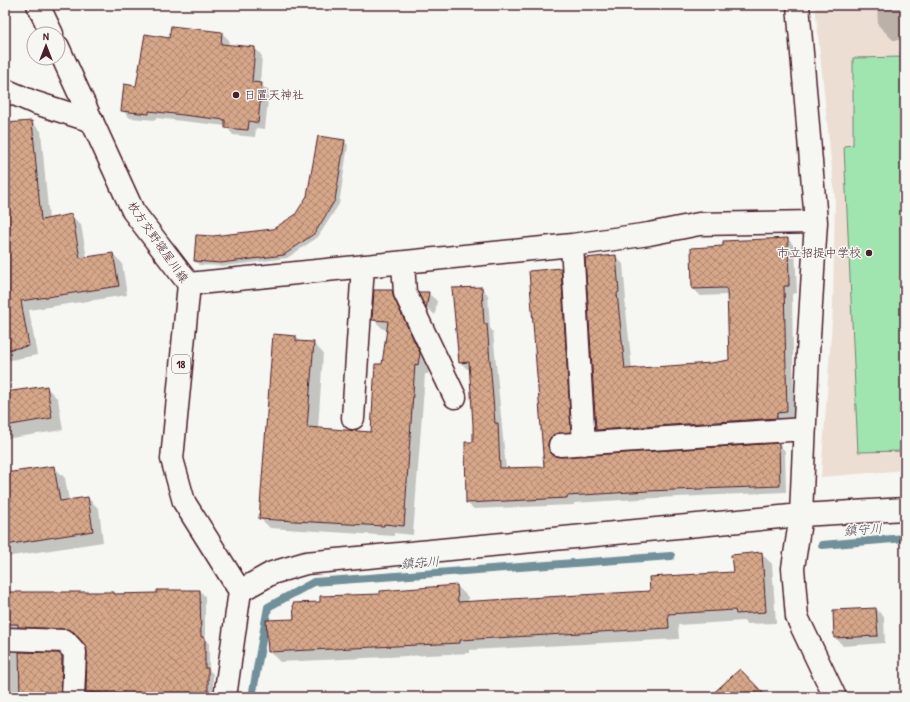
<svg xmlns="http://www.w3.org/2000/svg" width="910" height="702" viewBox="0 0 910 702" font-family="'Patrick Hand','Klee One',sans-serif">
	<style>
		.built { fill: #ecded2 }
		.pitch { fill: #a0e5b0; stroke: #75826e }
		.shadow { fill: #0003 }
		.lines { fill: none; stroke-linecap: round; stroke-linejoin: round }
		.stream { stroke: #71909a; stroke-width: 8 }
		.building { fill: url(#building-cross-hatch); stroke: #4a1f2b }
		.minor-casing { stroke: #4a1f2b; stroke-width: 25 }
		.major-casing { stroke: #4a1f2b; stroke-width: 25 }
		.minor { stroke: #f6f6f2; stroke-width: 22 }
		.major { stroke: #f6f6f2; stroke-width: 22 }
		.poi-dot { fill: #4a1f2b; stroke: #f6f6f2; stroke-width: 1.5 }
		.labels { text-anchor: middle; stroke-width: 3; stroke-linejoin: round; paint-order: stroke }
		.shield { fill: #f6f6f2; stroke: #7e6067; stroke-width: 1 }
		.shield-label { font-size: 11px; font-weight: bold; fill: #4a1f2b }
		.poi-label { font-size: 12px; fill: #4a1f2b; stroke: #f6f6f2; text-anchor: start }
		.street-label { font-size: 12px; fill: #4a1f2b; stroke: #f6f6f2 }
		.water-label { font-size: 13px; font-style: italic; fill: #5a4e59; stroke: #f6f6f2 }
	</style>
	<defs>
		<pattern id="building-cross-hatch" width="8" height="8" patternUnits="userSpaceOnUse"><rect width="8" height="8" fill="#d6a789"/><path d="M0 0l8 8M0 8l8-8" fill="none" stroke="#b08770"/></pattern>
	</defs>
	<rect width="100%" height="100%" fill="#f6f6f2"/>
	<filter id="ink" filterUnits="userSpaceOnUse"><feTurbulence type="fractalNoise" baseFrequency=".025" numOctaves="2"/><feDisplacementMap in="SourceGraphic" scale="8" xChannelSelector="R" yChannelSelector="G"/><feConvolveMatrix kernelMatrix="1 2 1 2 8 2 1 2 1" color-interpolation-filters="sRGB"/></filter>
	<g filter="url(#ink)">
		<path class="built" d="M815 5H905V470L821 477 833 308 835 198Z"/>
		<path class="pitch" d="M905 57V451L858 452 844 146 853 145V58Z"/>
		<path class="shadow" d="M877 5H905V40H893L878 25Z
			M222 33 229 40 228 46 255 48 262 56 260 84 269 91 265 129 256 128 255 137 233 135 226 126 156 118V120L130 118 122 110 170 39Z
			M32 122 41 131 49 220 72 216 81 225 87 258 113 254 122 263 127 295 29 310 37 355 5 361V124Z
			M344 141 348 145 339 204 318 237 287 258 226 266 199 265 195 261 213 237 274 230 296 215Z
			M788 239 795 247 797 293 792 294 794 419 605 438 597 430 615 256 623 264 626 300H625L632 369 712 364 730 361 728 295 701 296 693 289 724 247Z
			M560 269 567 276 577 438 554 454 555 457H584L779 444 785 451 786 492 656 498 574 503V505L474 509 467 503 474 443 470 369H467L460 362 482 288 488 295 490 328 493 332 506 469 545 468Z
			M392 291 402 302 430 364 428 374H425L413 535 394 533V536L270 528 260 518 296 337 301 342 313 343 323 353 318 429 372 434 388 330 383 329 373 319Z
			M420 293H428L437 301 435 315 427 308Z
			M46 387 58 399 63 430 5 439V393Z
			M54 467 65 478 69 501 88 498 99 509 103 542 5 557V474Z
			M761 553 772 564 776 623 747 624 744 621 678 625 679 639 470 650V653L280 662 269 651 295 620 321 603 457 586 468 597V603L651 592 734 573Z
			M200 591 205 596V639L209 643V670L213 674V697H89L87 695 88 652 85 643 79 637 71 633H5V592L114 593 115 595Z
			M876 609 884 617 885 643 843 646 835 637 834 611Z
			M5 651 59 654 67 662 65 697H5Z"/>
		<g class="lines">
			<path class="stream" d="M822 545 905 538
				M252 697 268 607 314 582 671 556"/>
		</g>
		<path class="building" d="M171 26 222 32 221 44 255 47 252 82 262 83 258 123 249 121 248 130 225 128V120L149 111V114L121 111 124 84 136 86 145 34 169 38Z
			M32 121 41 220 72 214 80 258 113 253 119 286 21 301 29 346 5 350V123Z
			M318 136 345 140 335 200 315 233 284 255 221 263 194 261 196 235 213 236 273 229 295 215 307 196Z
			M788 238 789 286H784L787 412 777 413V418L596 430 585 258 616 255 619 292 617 293 625 369 711 363 729 360 727 290 725 288 692 289 691 248 723 246V241Z
			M561 268 571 432 553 435 549 440 548 445 550 452 555 456 561 457 779 443 780 486 648 491 567 496V498L466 503 465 442H473V425L469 362 459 363 452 288 482 287 484 324H487L495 423H498L500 468 544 467 529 271Z
			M374 290H392L394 298 420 353 418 365 415 364 404 526 384 524V526L259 519 273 334 296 336V341L314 342 307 427 371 432 375 364H382L388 321 372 320Z
			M418 292H429L426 309Z
			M47 386 52 418 5 426V392Z
			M54 466 60 501 88 497 93 531 5 545V473Z
			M762 552 766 612 736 614 735 610 668 614 669 628 460 640V643L268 652 266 620 294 619 293 603 320 602V596L380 594V591L457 585 458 602 650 591 649 577 733 572 731 555Z
			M157 590H200L201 637H205V668H208V695H177V693L133 695 86 692 87 652 84 644 74 632 65 629 18 627V624H5V592H114V594L157 593Z
			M876 608 878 636 834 638 833 610Z
			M19 652 59 653 62 657 61 694 20 696Z
			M740 669 767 697H709Z"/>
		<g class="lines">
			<defs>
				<path id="minor" d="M798 5 816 222 808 353 801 515 793 568 797 617 835 697
					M5 90 33 102 92 121
					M572 245 584 444
					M403 263 405 293 455 397
					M189 284 572 245 649 234 699 224 816 222
					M353 418 363 266
					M560 445 805 429
					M240 591 272 573 306 563 801 515 905 509
					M5 639 65 641 75 652 73 697"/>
				<path id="major" d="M38 5 52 34
					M58 47 133 211 189 284 172 459 184 502 240 591 225 697"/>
			</defs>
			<use href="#minor" class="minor-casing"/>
			<use href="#major" class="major-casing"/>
			<use href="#minor" class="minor"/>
			<use href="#major" class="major"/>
		</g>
	</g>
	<g class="poi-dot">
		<circle cx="236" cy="95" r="4"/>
		<circle cx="869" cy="253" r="4"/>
	</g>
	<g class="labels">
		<rect class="shield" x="172" y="355" width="18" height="18" rx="3"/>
		<g class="shield-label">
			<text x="181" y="368">18</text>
		</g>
		<g class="poi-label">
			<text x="244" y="99">日置天神社</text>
			<text x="861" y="257" text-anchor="end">市立招提中学校</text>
		</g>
		<g class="street-label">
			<text transform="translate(158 242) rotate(55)" y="4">枚方交野寝屋川線</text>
		</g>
		<g class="water-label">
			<text transform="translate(863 529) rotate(-4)" y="5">鎮守川</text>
			<text transform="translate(420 562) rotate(-4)" y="5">鎮守川</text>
		</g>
	</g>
	<rect width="910" height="702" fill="none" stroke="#f6f6f2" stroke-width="20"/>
	<rect x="10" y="10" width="890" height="682" fill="none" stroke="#4a1f2b" stroke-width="1.5" filter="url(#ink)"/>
	<g transform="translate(46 46)"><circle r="19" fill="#f6f6f2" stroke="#b1a0a2"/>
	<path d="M0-3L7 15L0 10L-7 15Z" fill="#4a1f2b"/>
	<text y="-6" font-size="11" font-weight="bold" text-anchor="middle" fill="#4a1f2b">N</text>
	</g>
</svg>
